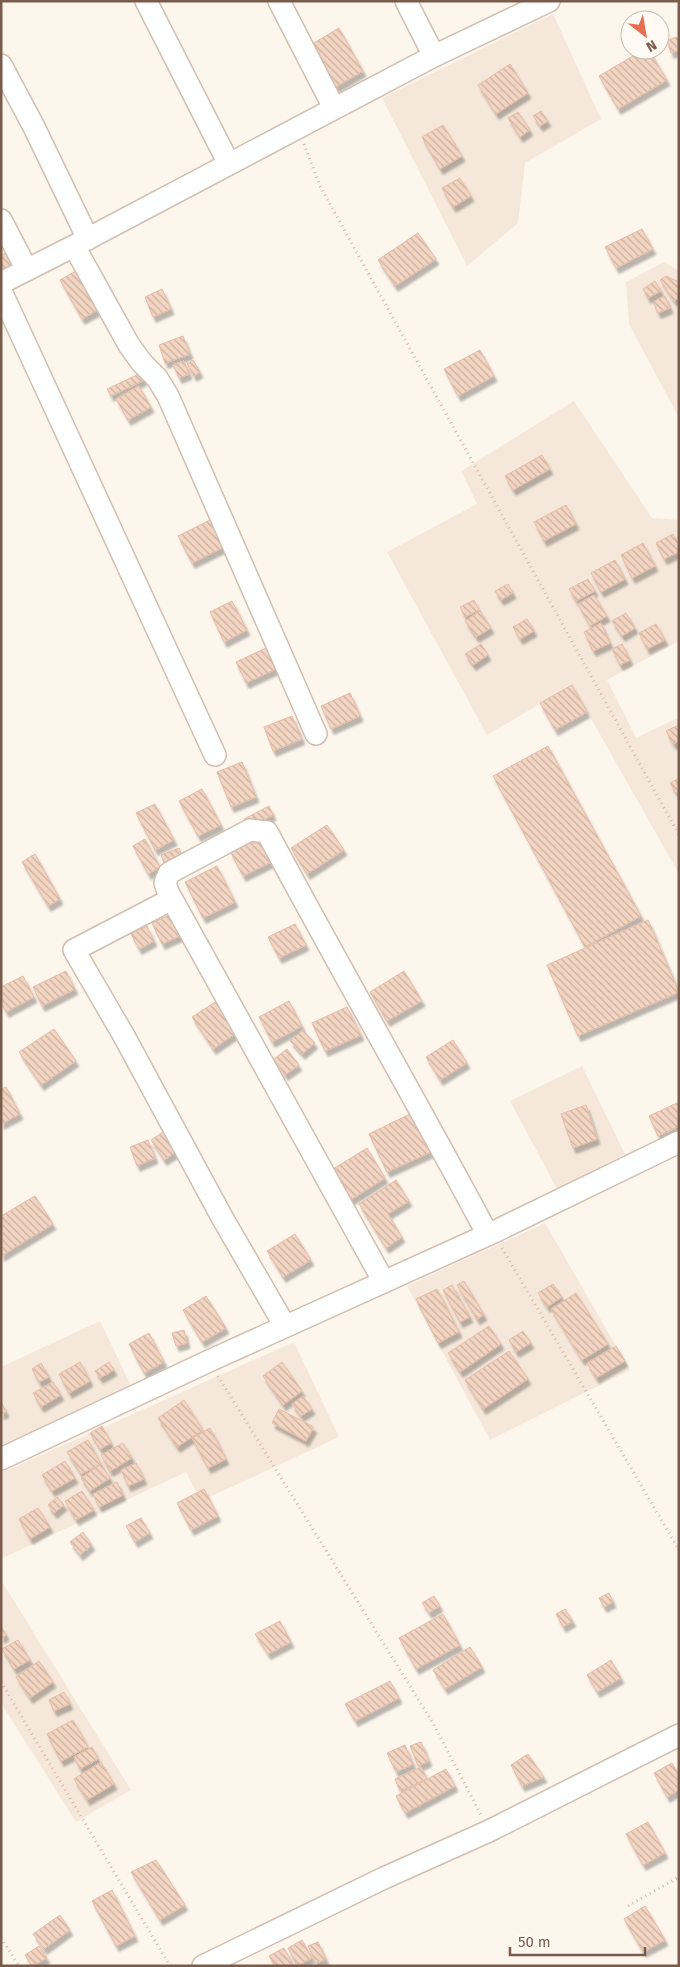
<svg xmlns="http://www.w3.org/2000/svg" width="680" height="1967" viewBox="0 0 680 1967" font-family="'Fira Sans',sans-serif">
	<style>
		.residential { fill: #f5e8da }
		.building { fill: url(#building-back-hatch); stroke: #e6bba3; filter: url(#shadow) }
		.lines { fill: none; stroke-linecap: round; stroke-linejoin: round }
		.minor-casing { stroke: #d1beb0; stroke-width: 24 }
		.path { stroke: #d9b8a5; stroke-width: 3; stroke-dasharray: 1 4; stroke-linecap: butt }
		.minor { stroke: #fff; stroke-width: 21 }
	</style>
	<defs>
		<pattern id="building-back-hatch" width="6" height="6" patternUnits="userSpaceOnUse" patternTransform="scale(1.25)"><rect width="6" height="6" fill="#f3d5c3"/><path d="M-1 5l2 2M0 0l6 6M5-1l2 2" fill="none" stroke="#cab0a1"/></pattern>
		<filter id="shadow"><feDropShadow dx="3" dy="5.5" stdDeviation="1" flood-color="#0004"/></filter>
	</defs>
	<rect width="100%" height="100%" fill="#fdf6ec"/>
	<path class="residential" d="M553 14 601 119 525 163 518 223 467 266 382 98Z
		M664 262 679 271V418L629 324 626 282Z
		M574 401 652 518 679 520V641L607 680 636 738 679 717V874L572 685 487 735 387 552 477 504 461 471Z
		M582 1066 625 1154 557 1189 510 1101Z
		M545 1223 630 1370 490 1440 407 1286Z
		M100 1321 136 1396 1 1453V1367Z
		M294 1342 339 1437 201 1501 186 1472 1 1559V1473Z
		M1 1580 131 1790 76 1822 1 1703Z"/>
	<path class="building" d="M339 28 363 71 336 87 312 44Z
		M677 37 679 50 671 53 667 40Z
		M643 50H649L667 80 618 109 599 76Z
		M510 64 528 93 496 114 478 85Z
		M541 111 548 121 540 126 533 116Z
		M518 112 530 130 520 137 508 118Z
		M443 125 462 156 440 169 422 137Z
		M460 178 471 196 453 207 442 188Z
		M642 229 653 249 616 268 605 247Z
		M418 233 436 259 395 286 378 260Z
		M13 250 20 265 1 272V255Z
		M81 268 103 307 82 319 60 280Z
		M666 276 677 281 679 284V298L674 301 660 280Z
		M655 281 661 291 648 298 643 289Z
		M162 289 171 309 153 317 145 297Z
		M665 296 670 308 658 313 653 302Z
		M183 336 190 354 165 363 159 345Z
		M480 350 494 376 458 396 444 369Z
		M193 360 200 372 194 376 187 364Z
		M184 361 189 374 179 378 173 365Z
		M141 373 144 380 111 396 107 389Z
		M139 386 151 407 128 420 116 399Z
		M542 455 550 469 513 490 505 476Z
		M566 505 576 524 544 541 534 522Z
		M212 519 226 546 192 563 178 536Z
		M673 534 679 544V552L664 559 656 543Z
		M643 543 655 566 632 578 621 555Z
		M615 560 625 579 601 592 591 573Z
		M588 579 595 591 576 601 569 589Z
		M508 584 513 593 501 600 495 591Z
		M594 595 607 616 590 626 578 604Z
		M474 600 479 610 465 617 460 607Z
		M232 601 247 630 224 642 210 612Z
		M480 611 491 628 476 637 465 621Z
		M626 613 635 628 622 636 612 621Z
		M527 619 534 631 520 639 513 627Z
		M601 623 610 643 593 651 584 632Z
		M656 624 665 640 647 649 639 633Z
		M481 644 488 655 473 665 465 654Z
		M622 644 630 660 620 665 612 649Z
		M266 648 276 669 246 683 236 662Z
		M572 685 587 712 555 730 540 703Z
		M350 693 360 716 331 729 321 706Z
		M292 716 302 739 273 751 264 727Z
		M679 725V741L673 744 666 731Z
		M548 746 641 916 585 947 493 776Z
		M242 762 256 797 231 807 217 772Z
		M679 778V791L676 793 670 783Z
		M202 789 221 825 198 836 179 801Z
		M155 804 174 840 155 850 136 813Z
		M269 806 273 815 248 828 244 819Z
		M327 825 344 850 307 874 291 848Z
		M258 837 271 862 243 876 230 851Z
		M145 839 160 867 148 874 133 846Z
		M179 848 184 860 166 868 161 855Z
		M35 854 60 899 48 906 22 862Z
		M217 866 235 902 203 918 185 882Z
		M174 913 184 934 162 944 152 923Z
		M648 920 679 992 578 1036 547 965Z
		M295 924 306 945 279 958 268 937Z
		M147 926 154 941 139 949 131 934Z
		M66 971 75 989 42 1006 33 987Z
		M404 971 422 1001 387 1021 370 992Z
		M23 976 34 997 6 1012 1 1002V987Z
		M220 999 241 1030 213 1049 192 1017Z
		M289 1001 302 1026 272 1042 259 1017Z
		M347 1007 361 1035 325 1051 312 1023Z
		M54 1029 76 1061 41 1085 19 1052Z
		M303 1030 315 1043 302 1054 290 1041Z
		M453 1040 467 1063 440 1080 426 1057Z
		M287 1049 299 1065 285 1075 274 1059Z
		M6 1087 20 1114 1 1124V1089Z
		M679 1102V1126L658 1136 649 1116Z
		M586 1105 597 1139 573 1148 561 1114Z
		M414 1112 433 1151 387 1172 369 1134Z
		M166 1130 179 1150 164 1160 151 1140Z
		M148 1140 155 1158 137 1166 130 1147Z
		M367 1148 385 1178 349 1201 330 1171Z
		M396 1180 409 1201 388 1214 402 1237 386 1248 359 1204Z
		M35 1196 53 1224 1 1256V1216Z
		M295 1234 311 1260 283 1277 267 1251Z
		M464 1281 484 1315 477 1319 457 1285Z
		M553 1284 562 1297 547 1307 538 1293Z
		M452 1285 470 1317 460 1322 443 1290Z
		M437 1289 459 1332 438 1343 416 1299Z
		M576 1293 608 1344 582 1360 551 1309Z
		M206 1296 226 1328 202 1342 183 1310Z
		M489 1326 501 1344 460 1372 448 1353Z
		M184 1330 187 1343 176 1346 172 1333Z
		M523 1331 531 1343 516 1352 509 1340Z
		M149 1333 164 1362 144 1373 129 1344Z
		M616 1346 625 1361 596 1378 587 1363Z
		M509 1351 528 1379 483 1409 465 1380Z
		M80 1362 90 1381 69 1393 59 1374Z
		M109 1362 114 1370 100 1378 95 1371Z
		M282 1362 302 1391 283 1405 263 1376Z
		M41 1363 49 1377 39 1382 32 1369Z
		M53 1382 61 1395 41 1407 33 1393Z
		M303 1396 312 1409 301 1416 292 1404Z
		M184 1400 203 1430 177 1447 158 1418Z
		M1 1402 6 1412 1 1414Z
		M279 1409 314 1427 306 1441 272 1423Z
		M102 1426 111 1443 100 1449 90 1433Z
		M210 1428 226 1459 208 1468 192 1438Z
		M88 1440 101 1464 81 1474 67 1452Z
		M123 1443 132 1458 110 1471 101 1455Z
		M65 1461 75 1478 52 1491 42 1475Z
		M136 1463 144 1479 128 1486 121 1470Z
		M101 1464 110 1478 90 1491 81 1478Z
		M117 1482 123 1495 99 1507 93 1494Z
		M204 1489 218 1516 191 1530 177 1503Z
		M82 1491 94 1510 76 1520 65 1501Z
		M57 1497 64 1505 54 1513 48 1505Z
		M38 1508 50 1527 30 1539 19 1519Z
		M141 1518 150 1533 135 1542 126 1526Z
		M83 1532 92 1545 80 1555 70 1542Z
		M609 1593 613 1602 604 1607 599 1598Z
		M434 1596 440 1606 429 1613 422 1603Z
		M565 1609 573 1621 563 1627 556 1614Z
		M443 1614 460 1645 416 1669 399 1638Z
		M280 1621 291 1642 268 1654 255 1634Z
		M1 1626 6 1635 1 1638Z
		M18 1640 30 1660 14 1669 2 1649Z
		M470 1647 482 1667 445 1689 433 1670Z
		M611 1660 621 1678 597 1692 587 1675Z
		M39 1661 53 1682 30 1698 16 1677Z
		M390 1681 399 1698 355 1721 345 1704Z
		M64 1692 70 1704 54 1711 49 1700Z
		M73 1720 88 1747 61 1761 47 1734Z
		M421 1742 429 1761 418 1766 410 1746Z
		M405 1745 413 1764 396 1772 387 1753Z
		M92 1747 98 1759 80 1769 74 1757Z
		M528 1754 544 1777 522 1786 511 1765Z
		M101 1762 114 1784 87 1800 74 1779Z
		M672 1763 679 1775V1790L667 1797 654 1773Z
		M421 1767 427 1779 400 1791 395 1779Z
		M446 1769 455 1786 405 1813 396 1796Z
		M648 1822 665 1853 643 1865 626 1834Z
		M156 1860 185 1905 160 1920 131 1872Z
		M112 1890 135 1936 116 1946 92 1901Z
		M645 1906 665 1940 643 1952 624 1919Z
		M60 1915 70 1930 44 1949 33 1934Z
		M302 1940 312 1958 297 1966 288 1948Z
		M318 1942 326 1959 316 1963 308 1946Z
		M39 1946 47 1958 32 1966 25 1955Z
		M284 1948 294 1966H275L269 1956Z"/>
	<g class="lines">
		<defs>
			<path id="minor" d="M146 1 229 164
				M279 1 334 108
				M406 1 434 56
				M1 65 34 127 88 239
				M1 220 27 270
				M74 246 129 345 142 363 157 378 168 396 316 734
				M1 283 74 246 434 56 549 1
				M1 291 215 755
				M172 899 74 950 124 1036 223 1219 285 1326
				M384 1282 168 892 165 883 169 873 250 830 267 832C339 967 416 1100 488 1235
				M1 1459 209 1361 494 1232 679 1142
				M203 1966 384 1878 489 1831 679 1735"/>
		</defs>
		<use href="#minor" class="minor-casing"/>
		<path class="path" d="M304 144 320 186 679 835
			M502 1248 679 1550
			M218 1376 434 1725 481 1815
			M1 1682 170 1966
			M628 1906 679 1877
			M1 1938 19 1966"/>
		<use href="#minor" class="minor"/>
	</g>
	<rect width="680" height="1967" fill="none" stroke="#7a5c4d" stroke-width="5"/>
	<g transform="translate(645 35) rotate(149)"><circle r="24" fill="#fffaf3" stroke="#cabbb1"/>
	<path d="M0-4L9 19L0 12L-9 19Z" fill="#e76f51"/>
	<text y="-8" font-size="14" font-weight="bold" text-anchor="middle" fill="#7a5c4d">N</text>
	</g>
	<path d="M510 1947v8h135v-8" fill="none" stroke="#7a5c4d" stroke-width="2.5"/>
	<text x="518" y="1947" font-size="15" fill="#7a5c4d" stroke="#fffaf3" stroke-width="4" paint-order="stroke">50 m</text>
</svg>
